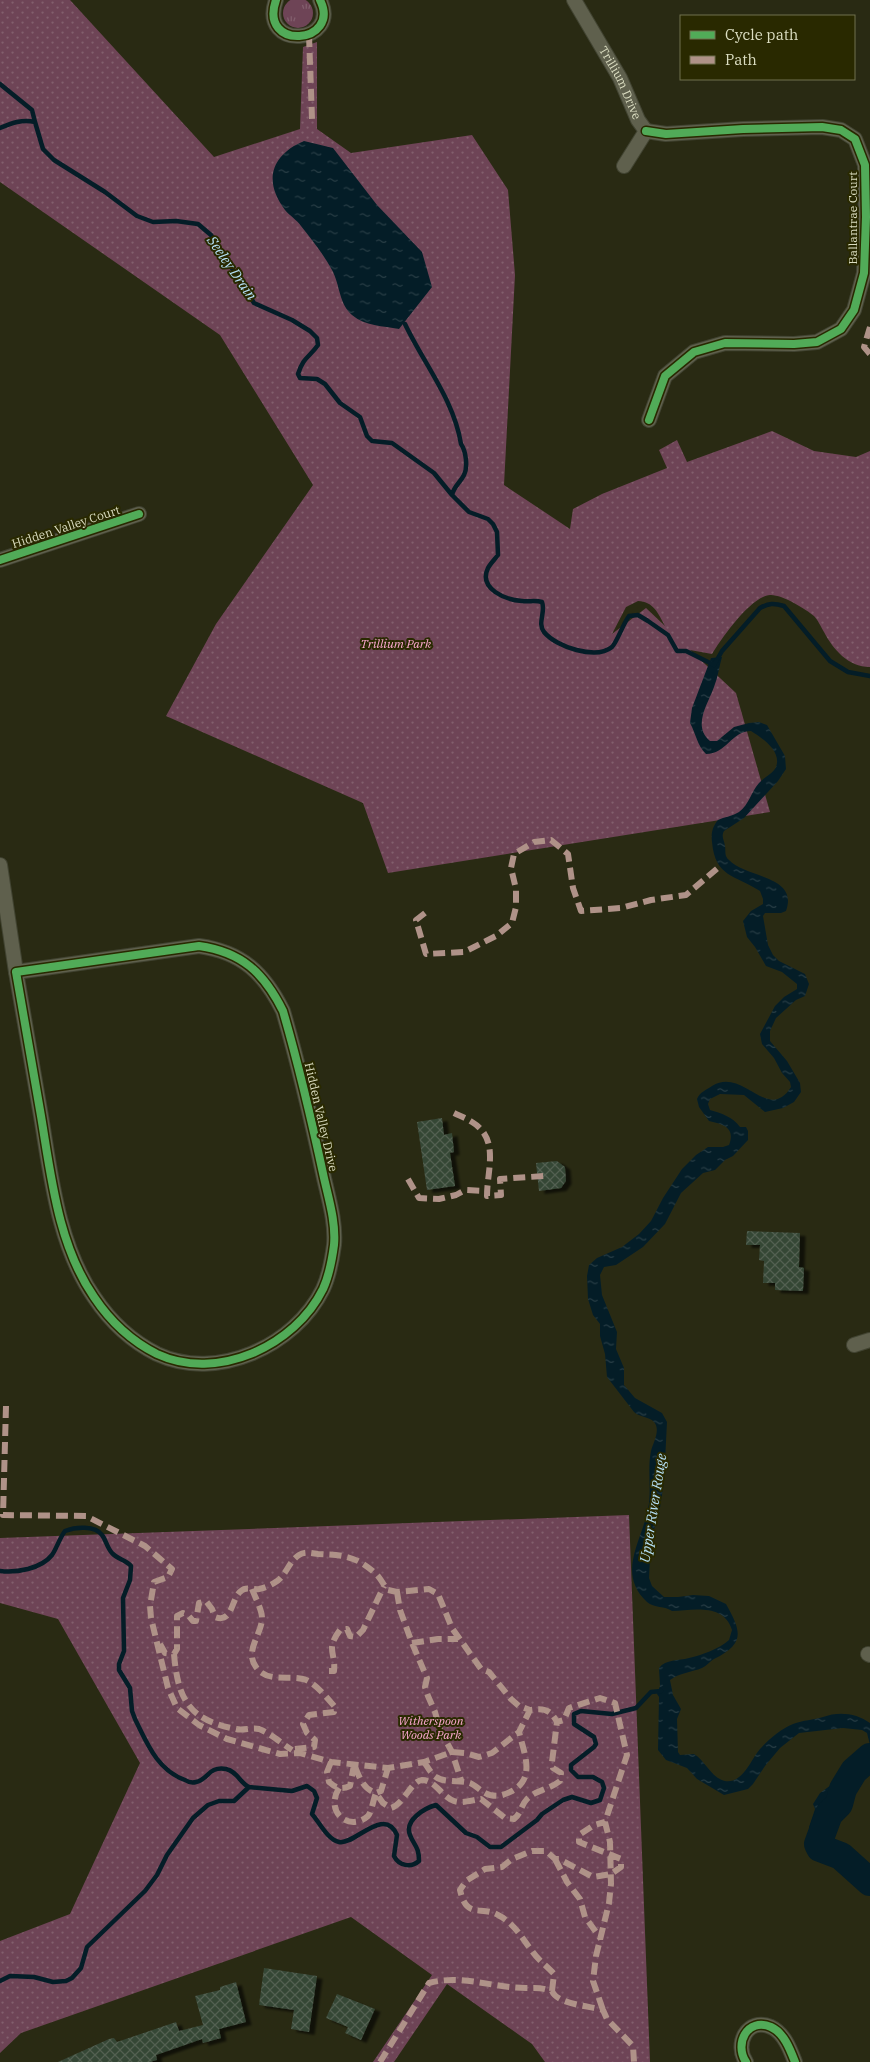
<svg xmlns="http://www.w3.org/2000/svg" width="870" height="2062" viewBox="0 0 870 2062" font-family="'IBM Plex Serif',serif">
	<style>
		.grass { fill: url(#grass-tufts) }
		.park { fill: url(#park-dots); fill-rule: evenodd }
		.water { fill: url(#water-ripples) }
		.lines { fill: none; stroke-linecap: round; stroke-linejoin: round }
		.stream { stroke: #041d27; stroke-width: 4.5 }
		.river { stroke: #041d27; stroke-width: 28 }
		.building { fill: url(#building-cross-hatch); filter: url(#shadow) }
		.minor-casing { stroke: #424432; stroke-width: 16 }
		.minor { stroke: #5f604d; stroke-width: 14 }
		.quiet { stroke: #af9288; stroke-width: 6; stroke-dasharray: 12 6; stroke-linecap: butt }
		.cycleway-casing { stroke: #292900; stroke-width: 11 }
		.cycleway { stroke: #51ab58; stroke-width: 8 }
		.labels { text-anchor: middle; stroke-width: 4; stroke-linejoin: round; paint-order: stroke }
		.street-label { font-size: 12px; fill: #dcdec2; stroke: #292900 }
		.park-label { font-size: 12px; font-style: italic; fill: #fda9d1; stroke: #292900 }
		.water-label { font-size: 14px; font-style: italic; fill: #b6e2f8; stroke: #292900 }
	</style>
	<defs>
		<pattern id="grass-tufts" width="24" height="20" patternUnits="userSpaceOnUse" patternTransform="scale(1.25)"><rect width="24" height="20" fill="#6e4456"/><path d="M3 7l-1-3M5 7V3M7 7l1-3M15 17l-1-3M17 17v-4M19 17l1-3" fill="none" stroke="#825f6d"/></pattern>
		<pattern id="park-dots" width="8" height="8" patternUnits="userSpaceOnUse" patternTransform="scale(1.25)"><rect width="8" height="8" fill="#6e4456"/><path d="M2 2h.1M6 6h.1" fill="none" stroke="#825f6d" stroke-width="1.8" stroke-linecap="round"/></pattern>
		<pattern id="water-ripples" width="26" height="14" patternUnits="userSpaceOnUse" patternTransform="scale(1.25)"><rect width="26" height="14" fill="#041d27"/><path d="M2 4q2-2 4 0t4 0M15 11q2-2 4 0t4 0" fill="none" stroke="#283d45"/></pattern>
		<pattern id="building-cross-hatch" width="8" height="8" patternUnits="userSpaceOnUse" patternTransform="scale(1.25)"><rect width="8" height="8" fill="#364636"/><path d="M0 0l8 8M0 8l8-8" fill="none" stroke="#526051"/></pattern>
		<filter id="shadow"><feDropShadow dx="5.5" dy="3" stdDeviation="1" flood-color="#0009"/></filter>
	</defs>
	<rect width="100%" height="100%" fill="#292a13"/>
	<path class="grass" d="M283 13a15 15 0 1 1 30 0a15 15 0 1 1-30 0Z"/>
	<path class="park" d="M0 0H70L214 157 300 129 303 47 317 42V129L351 153 472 135 508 190 515 275 504 485 570 529 573 509 602 494 667 468 659 450 677 440 687 462 772 431 814 451 856 457 870 451V667C848 667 833 649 824 632 821 627 818 620 814 616 806 609 781 594 770 595 751 596 721 639 712 654L690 650 736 693 770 812 388 873 363 803 166 716 216 624 313 485 220 335 0 182ZM638 601C654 602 658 613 665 626L646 608 612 634 626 607Z
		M629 1515 650 2062H545L532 2044 447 1984 394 2062H373L432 1975 351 1917 21 2033 0 2053V1941L70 1914 140 1763 58 1619 0 1603V1538Z"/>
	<path class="water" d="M304 141 333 148 377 205 422 252 432 287 399 329C383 326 365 326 352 315 339 304 340 285 332 270 324 255 312 240 301 226 297 220 290 216 285 210 263 181 271 155 304 141Z
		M722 657C719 667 718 677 714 687 708 704 692 726 710 741H717L734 727 749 723 759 722 767 725 785 756 786 769 778 781 744 818 724 831C721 837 724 839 725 846 726 851 724 856 729 860 745 878 799 875 786 911L781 913H765L763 916 768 945 773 955 779 961 805 974 809 984 805 996 796 1000 776 1018 770 1031V1041L787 1061 800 1083 801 1092 794 1102 783 1108 765 1112 744 1095 720 1094 710 1099 708 1104 710 1110C721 1113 733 1117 740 1127H746L748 1131V1140L733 1156 725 1160 715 1170 703 1173 681 1193 665 1224 643 1247 616 1265 604 1267 600 1275 602 1295 617 1332 616 1349 624 1368V1385L635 1398 662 1413 667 1422 664 1482 659 1514 651 1539 649 1578 652 1586 664 1597H678L693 1595 709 1596 726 1604C741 1631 746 1643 714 1659 710 1661 707 1666 702 1668 692 1672 679 1673 670 1680L673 1695 681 1709 677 1719 678 1752 680 1755 694 1754C705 1760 711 1778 725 1781 743 1784 751 1759 760 1749 768 1740 782 1728 793 1724 803 1720 813 1720 823 1717 838 1711 857 1713 870 1723V1764L828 1810 826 1821 820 1832 825 1842 834 1841 849 1855 858 1858 870 1868V1894C846 1883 846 1854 813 1852L809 1827 815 1809 813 1804 820 1793 831 1785 837 1776 850 1769 865 1756 870 1745 867 1733 862 1730 843 1728 799 1733 780 1748 765 1766 753 1784 748 1789 724 1795 697 1779 687 1768 666 1760 658 1750 659 1697 657 1694 660 1686 659 1668C666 1659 678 1661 689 1658 702 1655 719 1649 729 1640L732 1630C724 1603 693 1610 672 1611 665 1606 654 1608 647 1602 616 1573 642 1541 648 1509 652 1490 647 1470 651 1451 653 1443 661 1430 654 1422 650 1417 639 1417 634 1412L607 1377 605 1354 600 1336V1324L593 1315 588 1299 587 1276 589 1265 597 1258 622 1247 639 1234 651 1221 663 1198 682 1169 696 1155 708 1147H723L729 1145C736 1127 722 1124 709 1121L699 1107 697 1099C700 1092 706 1090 712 1086 743 1066 768 1124 791 1087L790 1082 782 1073 774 1058 762 1044 760 1034 775 1006 784 997 797 989V984L782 972 766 966 755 947 747 937 743 921 751 911 763 904V899L760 891C735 875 715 877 712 842 711 834 712 827 718 820 724 817 733 816 739 812 749 805 751 792 759 783 764 777 773 774 776 767 782 751 762 738 751 731 732 731 726 754 706 754 697 745 696 734 690 723L692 708 711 658Z"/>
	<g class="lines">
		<path class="stream" d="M0 84 32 110 35 122
			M0 128C12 123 22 119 35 122L43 149 54 160 105 192 137 216 153 222 176 221 198 224 211 235 254 303 292 320 310 331 317 338 318 345C309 358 304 356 298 374L300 378 317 379 325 384 340 403 360 417 367 436 372 441 392 443 434 473 452 495 469 512 488 519 493 524 497 532 498 555C495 559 490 564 488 568 478 589 506 600 522 601 529 602 535 600 542 602 546 612 537 623 544 632 556 647 596 660 612 647 617 642 623 624 629 616L638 615 648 621 668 635 677 651H686L714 665 722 651 760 608C769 603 774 603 784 606L830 661 848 672 870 676
			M405 324C424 364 454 400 461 444 466 451 468 467 464 475 460 483 454 486 452 495
			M0 1571C16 1573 41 1569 52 1555 57 1548 59 1539 65 1531 75 1527 95 1525 102 1535 106 1540 107 1548 112 1553 117 1559 126 1560 131 1566L130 1580 123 1598 124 1651 119 1664V1670L130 1688 132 1711 135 1719C147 1743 157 1770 185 1780 188 1782 192 1783 196 1782 208 1780 208 1766 226 1769 237 1771 240 1783 249 1787L292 1791 307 1786 314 1791 317 1798 312 1814C319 1822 328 1840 339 1842 354 1846 384 1805 397 1835L394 1856C399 1866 411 1868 419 1861 419 1846 414 1846 410 1835 404 1820 425 1808 436 1805L466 1833 477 1837 490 1847H501L537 1820 542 1814 563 1800 572 1797 591 1803 600 1800 604 1788 602 1782 593 1777H578L571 1770V1765L594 1747 596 1744 594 1737 574 1724V1714L581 1711 612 1714 636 1708 651 1692 661 1691
			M0 1981 10 1976 34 1977 53 1982 66 1981 72 1978 81 1968 87 1947 145 1891 157 1875 167 1855 193 1818 208 1805 219 1801H234L249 1787"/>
		<path class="river" d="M870 1757 854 1771 843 1789 839 1804 829 1814 818 1844 820 1848 841 1856 870 1882"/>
	</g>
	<path class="building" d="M442 1118 444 1135 452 1133 454 1152 450 1153 455 1186 427 1190 417 1122Z
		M557 1161 565 1167 566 1181 561 1188 539 1191 536 1163Z
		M747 1231 800 1233 799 1267 804 1268 803 1291 775 1290V1283H763L764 1261 759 1260 760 1245H746Z
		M264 1968 317 1976 309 2032 291 2029 294 2010 259 2005Z
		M236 1982 246 2022 219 2029 221 2038 203 2043 202 2039 156 2055 157 2060 150 2062H58L109 2039 114 2038 117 2042 176 2022 179 2031 203 2025 195 1996 220 1990V1987Z
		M337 1994 375 2009 361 2040 345 2033 348 2027 326 2018Z"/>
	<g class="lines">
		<defs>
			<g id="minor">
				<path d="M276 0C258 52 342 44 320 0"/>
				<path id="s1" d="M574 0 620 78 638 120 646 131 624 166"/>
				<path d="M646 131 666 134 743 129 822 127 841 130 855 139 865 165 866 217 864 273 854 310 841 329 817 342 794 344 725 343 694 352 665 376 649 420"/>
				<path d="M0 560 139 514"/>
				<path d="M0 865 16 972"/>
				<path d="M199 946C242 952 264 973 283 1011 299 1066 312 1122 324 1178 329 1200 336 1223 334 1245 332 1260 329 1276 323 1289 295 1346 217 1382 157 1354 131 1341 110 1321 94 1297 58 1245 51 1176 41 1116 33 1068 24 1020 16 972Z"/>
				<path d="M854 1345 870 1340"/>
				<path d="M868 1654 870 1655"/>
				<path d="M746 2062C734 2044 747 2017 771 2027 784 2033 790 2049 795 2062"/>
			</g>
		</defs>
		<use href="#minor" class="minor-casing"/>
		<use href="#minor" class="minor"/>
		<path class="quiet" d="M309 35 312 119
			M870 327 864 347 870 354
			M425 913 416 920 426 954 464 952 496 936 512 923 516 907V889L511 868 514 854 534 842 551 840 568 854 573 888 581 911 621 908 651 900 686 895 719 867
			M454 1113C460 1116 466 1118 472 1122 500 1139 487 1170 487 1196L501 1195 500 1179 544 1176
			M408 1179 419 1198 439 1199 456 1195 465 1190 487 1191
			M6 1406 3 1515 86 1516 145 1546 172 1569 168 1577 154 1582 150 1606 151 1618 168 1688 177 1708 199 1725 227 1739 280 1754 300 1753 331 1762 388 1768 424 1762 452 1752 465 1753 479 1757 492 1753 519 1732 530 1710C544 1708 550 1709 557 1722L564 1720 569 1708 600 1698 615 1703 627 1755 605 1822 610 1842 611 1884 609 1903 596 1956 593 1981 603 2010
			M252 1589C255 1597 262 1610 262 1618 262 1634 244 1651 256 1667 267 1683 288 1675 303 1679 314 1681 328 1699 335 1707L334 1712 309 1715 303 1724 307 1733 315 1740 314 1747 295 1749
			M397 1592 400 1610 412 1643 427 1678 425 1687 428 1696 435 1712 440 1730 452 1752 461 1780
			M412 1643 438 1639H458
			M160 1644 165 1653 174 1654 177 1649V1616L183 1613 188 1615 193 1621H196L199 1603 206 1601 212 1609 215 1617C233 1624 231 1598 241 1591 246 1586 253 1590 259 1589 264 1588 269 1586 274 1583 286 1577 288 1562 299 1555 305 1551 311 1553 318 1554 344 1555 357 1556 377 1575 381 1579 384 1586 388 1590L397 1592 429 1589 438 1594 452 1628 481 1669 489 1672 511 1699 519 1706 530 1710
			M174 1654C178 1700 189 1720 236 1729 243 1731 252 1727 259 1729 270 1733 281 1743 292 1750
			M329 1671H334C336 1652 325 1650 340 1630L347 1629 350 1636 356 1637 363 1630 384 1586
			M331 1762 327 1772 329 1782C336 1788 341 1790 350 1786L354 1765
			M424 1762C427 1766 431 1774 436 1777 444 1783 460 1780 470 1783 477 1786 482 1793 490 1795 499 1797 504 1795 512 1791 536 1778 524 1753 519 1732
			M355 1767C360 1778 363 1789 376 1793L381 1791 388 1768
			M339 1788C324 1813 350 1832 368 1816 372 1811 373 1800 376 1793L383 1803 391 1808C404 1804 411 1781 422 1780 435 1780 442 1797 454 1801 462 1804 472 1800 481 1799L505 1818 514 1819C521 1814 521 1805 527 1799 536 1790 550 1789 560 1781L561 1773 553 1768 552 1762 557 1722
			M555 1859 567 1882 580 1899 585 1917 601 1939
			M552 1991 554 1974C547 1966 538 1960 532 1951 522 1938 514 1923 498 1915 480 1905 467 1920 460 1890L466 1881 485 1869 502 1867 512 1859 532 1851H546L555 1859H559L593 1877 611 1874 621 1867V1859L579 1842V1835L594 1825 605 1822
			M380 2062 429 1983C462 1974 493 1988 526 1988 539 1988 538 1987 552 1991 557 2004 589 2006 603 2010L607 2019 633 2046 634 2062"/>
		<defs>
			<path id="cycleway" d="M276 0C258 52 342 44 320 0
				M646 131 666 134 743 129 822 127 841 130 855 139 865 165 866 217 864 273 854 310 841 329 817 342 794 344 725 343 694 352 665 376 649 420
				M0 560 139 514
				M199 946C242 952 264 973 283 1011 299 1066 312 1122 324 1178 329 1200 336 1223 334 1245 332 1260 329 1276 323 1289 295 1346 217 1382 157 1354 131 1341 110 1321 94 1297 58 1245 51 1176 41 1116 33 1068 24 1020 16 972Z
				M746 2062C734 2044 747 2017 771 2027 784 2033 790 2049 795 2062"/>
		</defs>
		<use href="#cycleway" class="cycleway-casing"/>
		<use href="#cycleway" class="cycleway"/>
	</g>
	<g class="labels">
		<g class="street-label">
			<text dy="4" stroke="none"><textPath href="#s1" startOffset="95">Trillium Drive</textPath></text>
			<text transform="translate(853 218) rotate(-90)" y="4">Ballantrae Court</text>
			<text transform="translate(66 527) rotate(-18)" y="4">Hidden Valley Court</text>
			<text transform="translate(321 1117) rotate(77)" y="4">Hidden Valley Drive</text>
		</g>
		<g class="park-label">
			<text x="396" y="648">Trillium Park</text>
			<text x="431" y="1725">Witherspoon<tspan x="431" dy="14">Woods Park</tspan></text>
		</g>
		<g class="water-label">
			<text transform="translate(232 268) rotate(55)" y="5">Seeley Drain</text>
			<text transform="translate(653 1508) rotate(-81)" y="5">Upper River Rouge</text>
		</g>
	</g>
	<rect x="680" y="15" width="175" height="65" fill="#292900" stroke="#71714e"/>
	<rect x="690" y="31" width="25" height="8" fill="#51ab58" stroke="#71714e"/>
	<text x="725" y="40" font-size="15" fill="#dcdec2">Cycle path</text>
	<rect x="690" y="56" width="25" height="8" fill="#af9288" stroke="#71714e"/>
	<text x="725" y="65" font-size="15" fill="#dcdec2">Path</text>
</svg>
